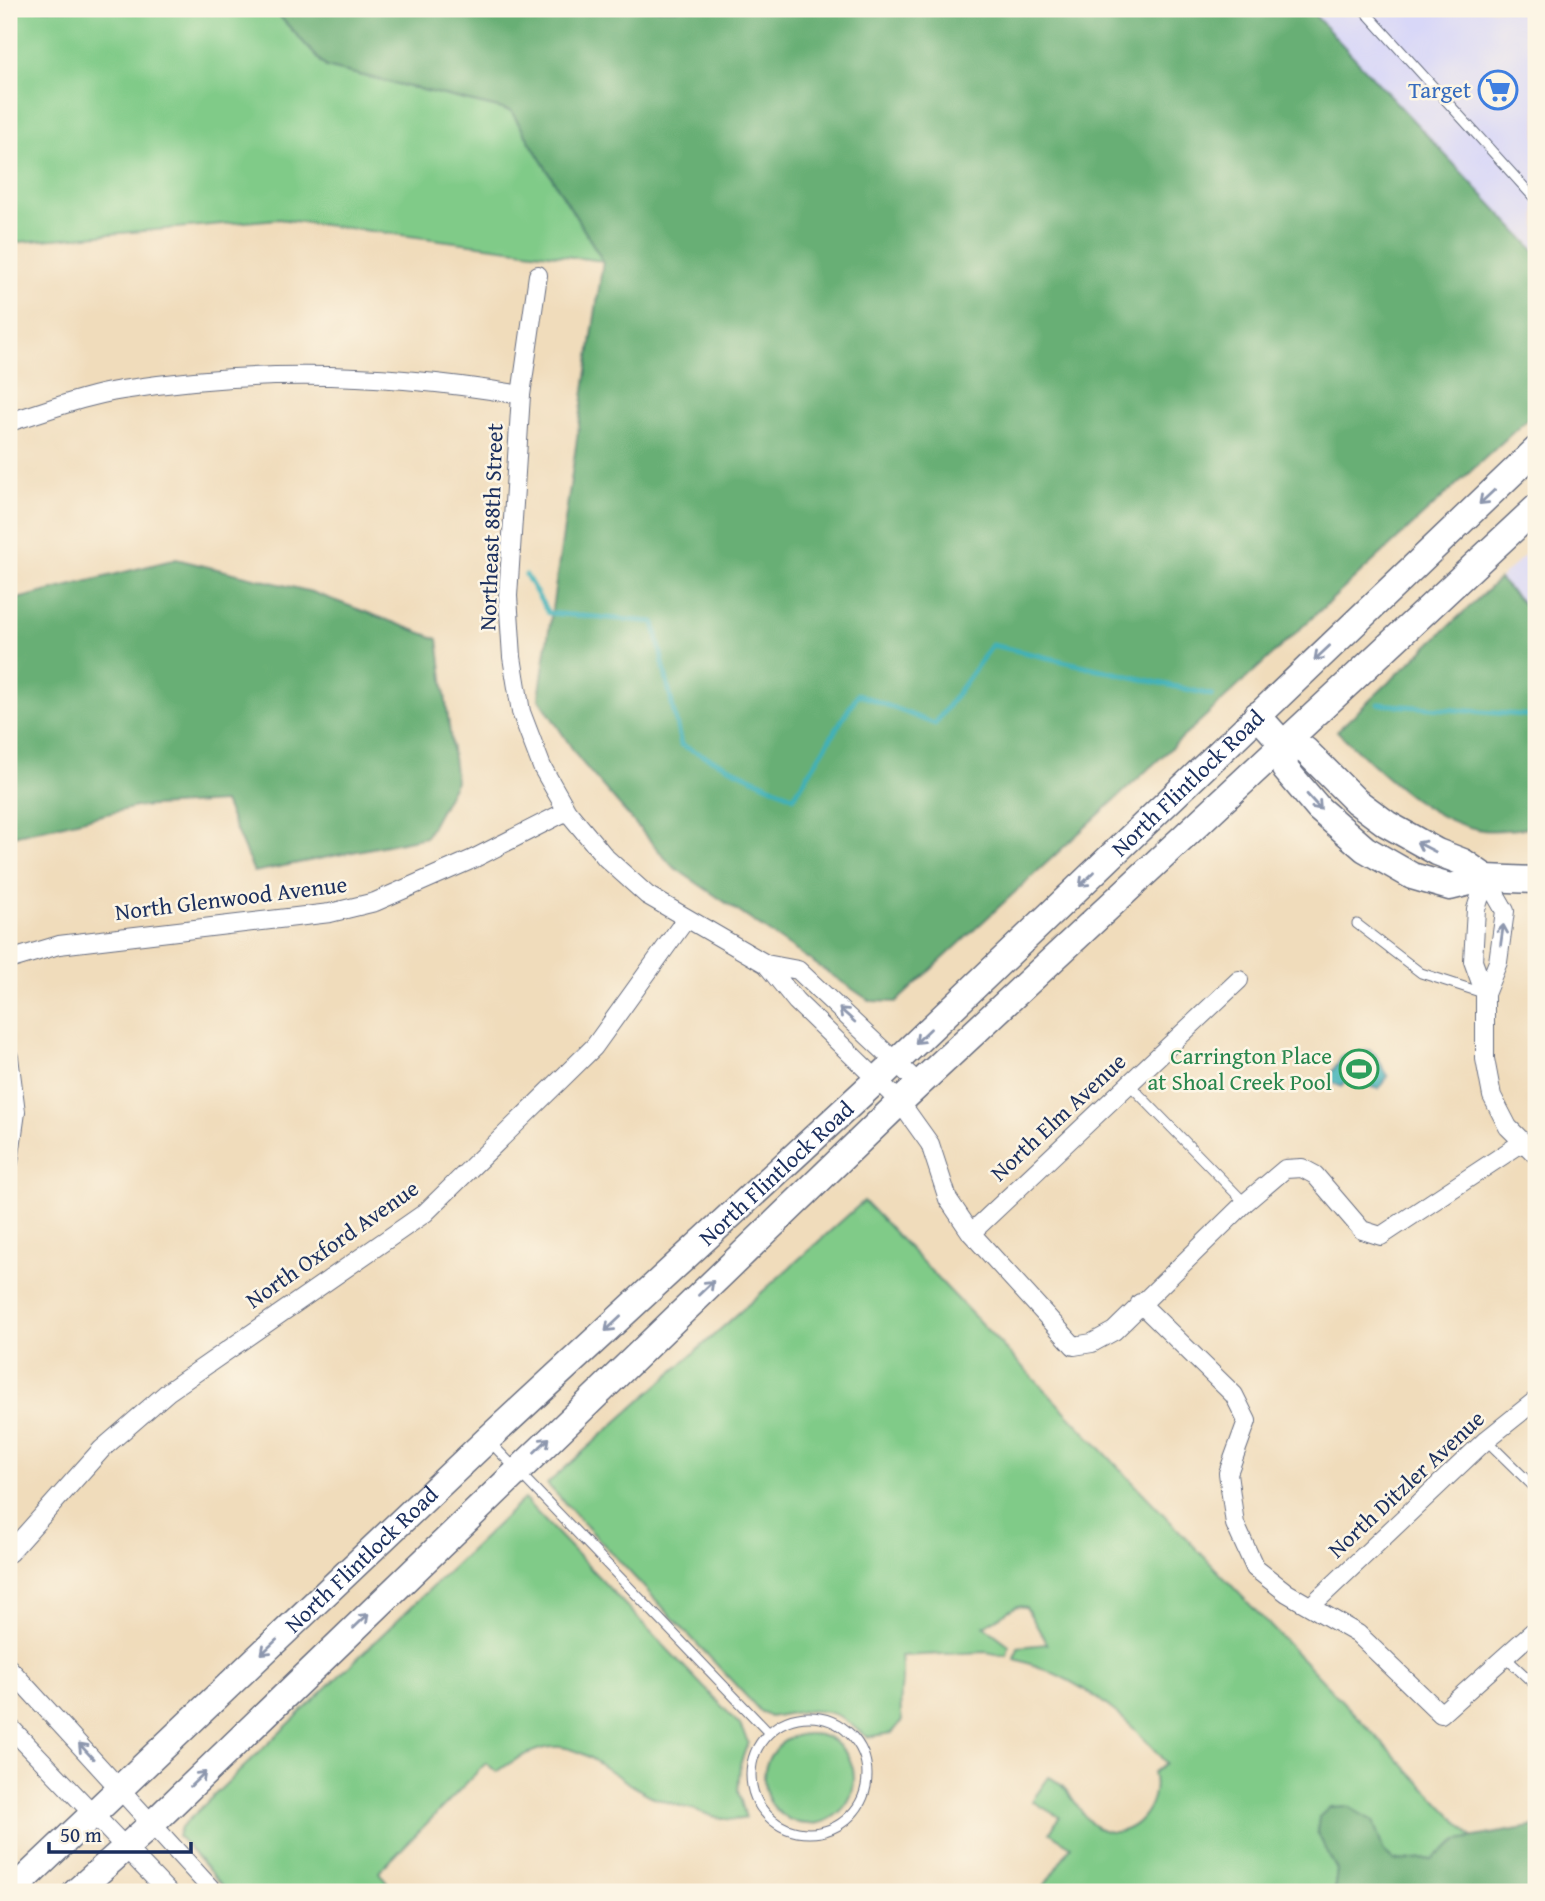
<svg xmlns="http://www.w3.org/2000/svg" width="1545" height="1901" viewBox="0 0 1545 1901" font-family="'Gentium Book Plus',serif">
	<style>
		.built { fill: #d8d7f8 }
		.green { fill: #80cb88; stroke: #4e7d73; stroke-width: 2 }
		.forest { fill: #68af74; stroke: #426f69; stroke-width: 2 }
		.water { fill: #41b1b8; stroke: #2e708b; stroke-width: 2 }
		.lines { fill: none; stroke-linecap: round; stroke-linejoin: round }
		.stream { stroke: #41b1b8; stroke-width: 5 }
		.lane-casing { stroke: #666c7f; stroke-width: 11 }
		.street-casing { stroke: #666c7f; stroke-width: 20 }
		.secondary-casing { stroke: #666c7f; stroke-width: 29 }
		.lane { stroke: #fff; stroke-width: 9 }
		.street { stroke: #fff; stroke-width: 18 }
		.secondary { stroke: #fff; stroke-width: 26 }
		.oneway { stroke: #8d97ae }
		.labels { text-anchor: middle; stroke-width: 5; stroke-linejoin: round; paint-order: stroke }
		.shop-label { font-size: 23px; fill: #366cbe; stroke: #fcf5e5; text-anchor: end }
		.street-label { font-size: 23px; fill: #1b2f5e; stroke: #fcf5e5 }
		.leisure-label { font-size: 23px; fill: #27864d; stroke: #fcf5e5; text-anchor: end }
	</style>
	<rect width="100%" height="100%" fill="#fcf5e5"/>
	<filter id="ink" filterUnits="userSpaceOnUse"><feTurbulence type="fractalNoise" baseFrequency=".0143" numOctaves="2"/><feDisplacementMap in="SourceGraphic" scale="14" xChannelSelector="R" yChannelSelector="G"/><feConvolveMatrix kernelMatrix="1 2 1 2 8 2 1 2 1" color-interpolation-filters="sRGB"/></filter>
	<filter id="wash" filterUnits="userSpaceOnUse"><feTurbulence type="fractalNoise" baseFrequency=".00686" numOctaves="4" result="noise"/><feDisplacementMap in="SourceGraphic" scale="28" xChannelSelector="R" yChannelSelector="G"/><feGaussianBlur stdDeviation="1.57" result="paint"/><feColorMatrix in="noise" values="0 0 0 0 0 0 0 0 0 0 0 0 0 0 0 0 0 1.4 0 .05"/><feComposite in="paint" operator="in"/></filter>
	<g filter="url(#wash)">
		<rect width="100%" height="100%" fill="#f0dcbb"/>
		<path class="built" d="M1309 9H1536V252Z
			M1536 545V617L1499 579Z"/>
		<path class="green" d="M9 9H273L326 67 511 111 603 261 278 219 9 243Z
			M864 1201 1473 1838 1458 1840 1432 1859 1394 1861 1384 1852 1373 1821 1317 1832 1337 1870 1334 1892H1040L1071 1846 1050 1833 1059 1817 1032 1801 1049 1777C1073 1788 1080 1819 1098 1828 1132 1845 1162 1804 1153 1773L1166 1763C1124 1713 1078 1677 1015 1659L1018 1647 1047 1644 1026 1607 1017 1606 984 1626 1009 1645 1007 1656 986 1652 901 1656C905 1681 897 1696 902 1721L892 1733 868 1737C858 1732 851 1723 841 1717 817 1705 795 1713 770 1717L761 1712 547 1484Z
			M524 1499 740 1725 748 1742 740 1765 738 1791 746 1818C727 1823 713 1816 695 1810 680 1806 663 1802 649 1795 584 1761 570 1719 497 1772L486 1763 379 1872 387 1883 382 1892H228L178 1836 181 1827Z
			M764 1779a45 45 0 1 1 90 0a45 45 0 1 1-90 0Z"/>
		<path class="forest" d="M273 9H1309L1536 252V411L896 1002 870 1001 672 866 579 759 539 698 603 261 511 111 326 67Z
			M176 559 312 592 438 639 456 781 426 837 254 872 224 802 136 807 9 837V601Z
			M1499 579 1536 617V827C1520 829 1498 832 1482 830 1425 820 1377 768 1337 731Z
			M1347 1806 1373 1821 1384 1852 1394 1861 1432 1859 1458 1840 1536 1826V1892H1334L1337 1870 1317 1832 1319 1817 1330 1807Z"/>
		<path class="water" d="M1369 1050 1375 1054 1388 1076 1378 1089 1369 1086 1365 1074 1356 1073 1355 1078 1349 1077 1342 1086 1332 1083 1330 1075 1342 1056Z"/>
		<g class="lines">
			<path class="stream" d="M526 575 548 613 654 622 681 745 794 797 858 694 935 724 992 645 1212 695
				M1378 704 1536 716"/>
		</g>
	</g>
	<g filter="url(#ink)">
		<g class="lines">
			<defs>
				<path id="lane" d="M1363 9 1536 200
					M1357 924 1421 973 1483 993
					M1129 1084 1245 1203
					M1486 1440 1536 1489
					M489 1441 769 1733
					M1505 1657 1536 1686
					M751 1775a58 58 0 1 1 116 0a58 58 0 1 1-116 0Z"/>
				<path id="street" d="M538 275 521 395 508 596 512 657 521 712 542 767 567 811 606 858 647 895 766 964 798 970 919 1084
					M9 422C46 411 84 396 122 390 254 369 389 372 521 395
					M1486 878 1476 909 1473 961 1485 994V1059L1492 1096 1508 1127 1536 1155
					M9 960 59 945 330 913 375 902 473 859 567 811
					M766 964 796 1001 900 1102 930 1144 948 1199 971 1233 1074 1346 1092 1343 1114 1331 1245 1203 1285 1169 1302 1168 1315 1175 1362 1230 1381 1236 1523 1142
					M1485 994 1498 962 1505 911 1486 878
					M9 1057 16 1112 9 1162
					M971 1233 1239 980
					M1140 1303 1234 1395 1247 1421 1228 1473 1235 1524 1255 1568 1287 1593 1358 1634 1441 1714 1536 1629
					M9 1553 102 1449 169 1391 425 1213 594 1047 686 919
					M1312 1605 1486 1440 1536 1400
					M9 1668 214 1892
					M9 1726 168 1892"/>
				<g id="secondary">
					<path d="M1257 715 1284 745 1305 750 1356 801 1387 824 1437 852 1463 862 1486 878"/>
					<path d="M1284 745 1285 769 1319 809 1365 849 1412 876 1450 887 1486 878 1536 880"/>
					<path id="s1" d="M11 1892 488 1439 879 1078 1536 450"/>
					<path d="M76 1892 153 1823 900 1102 1536 508"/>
				</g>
			</defs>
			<use href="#lane" class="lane-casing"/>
			<use href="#street" class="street-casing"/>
			<use href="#secondary" class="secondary-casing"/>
			<use href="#lane" class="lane"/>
			<use href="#street" class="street"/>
			<use href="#secondary" class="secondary"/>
		</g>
		<defs><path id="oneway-shaft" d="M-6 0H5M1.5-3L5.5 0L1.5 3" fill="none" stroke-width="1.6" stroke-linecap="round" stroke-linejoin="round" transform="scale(1.75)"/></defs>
		<g class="oneway">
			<use href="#oneway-shaft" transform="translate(1487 497) rotate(137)"/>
			<use href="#oneway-shaft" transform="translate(1322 653) rotate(137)"/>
			<use href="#oneway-shaft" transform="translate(1314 802) rotate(48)"/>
			<use href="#oneway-shaft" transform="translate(1426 847) rotate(-153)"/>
			<use href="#oneway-shaft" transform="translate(1087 879) rotate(136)"/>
			<use href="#oneway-shaft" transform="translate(1502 935) rotate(-82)"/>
			<use href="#oneway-shaft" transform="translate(847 1015) rotate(-138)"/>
			<use href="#oneway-shaft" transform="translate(923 1036) rotate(136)"/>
			<use href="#oneway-shaft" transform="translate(706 1288) rotate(-44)"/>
			<use href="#oneway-shaft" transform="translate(613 1324) rotate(137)"/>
			<use href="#oneway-shaft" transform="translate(542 1445) rotate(-44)"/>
			<use href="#oneway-shaft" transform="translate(361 1621) rotate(-44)"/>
			<use href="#oneway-shaft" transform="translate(269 1647) rotate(137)"/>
			<use href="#oneway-shaft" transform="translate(86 1751) rotate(-133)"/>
			<use href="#oneway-shaft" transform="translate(198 1779) rotate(-44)"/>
		</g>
	</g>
	<defs>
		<symbol id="supermarket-ring" viewBox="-11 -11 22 22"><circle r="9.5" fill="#fcf5e5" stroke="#3f7fe0" stroke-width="1.5"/><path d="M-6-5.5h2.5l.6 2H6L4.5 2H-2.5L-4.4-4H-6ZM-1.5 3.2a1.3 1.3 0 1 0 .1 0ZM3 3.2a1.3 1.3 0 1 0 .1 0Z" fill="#3f7fe0"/></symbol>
		<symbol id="stadium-ring" viewBox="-11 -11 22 22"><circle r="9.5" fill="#fcf5e5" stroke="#2e9e5b" stroke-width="1.5"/><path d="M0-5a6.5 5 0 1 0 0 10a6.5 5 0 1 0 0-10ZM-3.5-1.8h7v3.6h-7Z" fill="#2e9e5b"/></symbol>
	</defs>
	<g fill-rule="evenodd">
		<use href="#supermarket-ring" x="1476" y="68" width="44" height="44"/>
		<use href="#stadium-ring" x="1337" y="1047" width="44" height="44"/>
	</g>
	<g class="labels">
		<g class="shop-label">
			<text x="1471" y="98">Target</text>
		</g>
		<g class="street-label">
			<text transform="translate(491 527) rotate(-88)" y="8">Northeast 88th Street</text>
			<text dy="8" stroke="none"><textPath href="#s1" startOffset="1617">North Flintlock Road</textPath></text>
			<text transform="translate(231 898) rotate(-7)" y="8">North Glenwood Avenue</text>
			<text transform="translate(1058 1117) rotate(-43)" y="8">North Elm Avenue</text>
			<text dy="8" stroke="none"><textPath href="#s1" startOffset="1050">North Flintlock Road</textPath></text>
			<text transform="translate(332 1244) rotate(-35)" y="8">North Oxford Avenue</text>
			<text transform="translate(1406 1484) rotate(-43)" y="8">North Ditzler Avenue</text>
			<text dy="8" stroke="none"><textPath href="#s1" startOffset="483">North Flintlock Road</textPath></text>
		</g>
		<g class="leisure-label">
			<text x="1332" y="1064">Carrington Place<tspan x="1332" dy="26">at Shoal Creek Pool</tspan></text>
		</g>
	</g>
	<rect width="1545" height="1901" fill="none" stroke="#fcf5e5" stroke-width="35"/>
	<path d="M49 1842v10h142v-10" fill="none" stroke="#1b2f5e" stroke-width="3.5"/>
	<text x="60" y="1842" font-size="21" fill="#1b2f5e" stroke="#fcf5e5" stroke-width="5" paint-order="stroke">50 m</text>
</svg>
